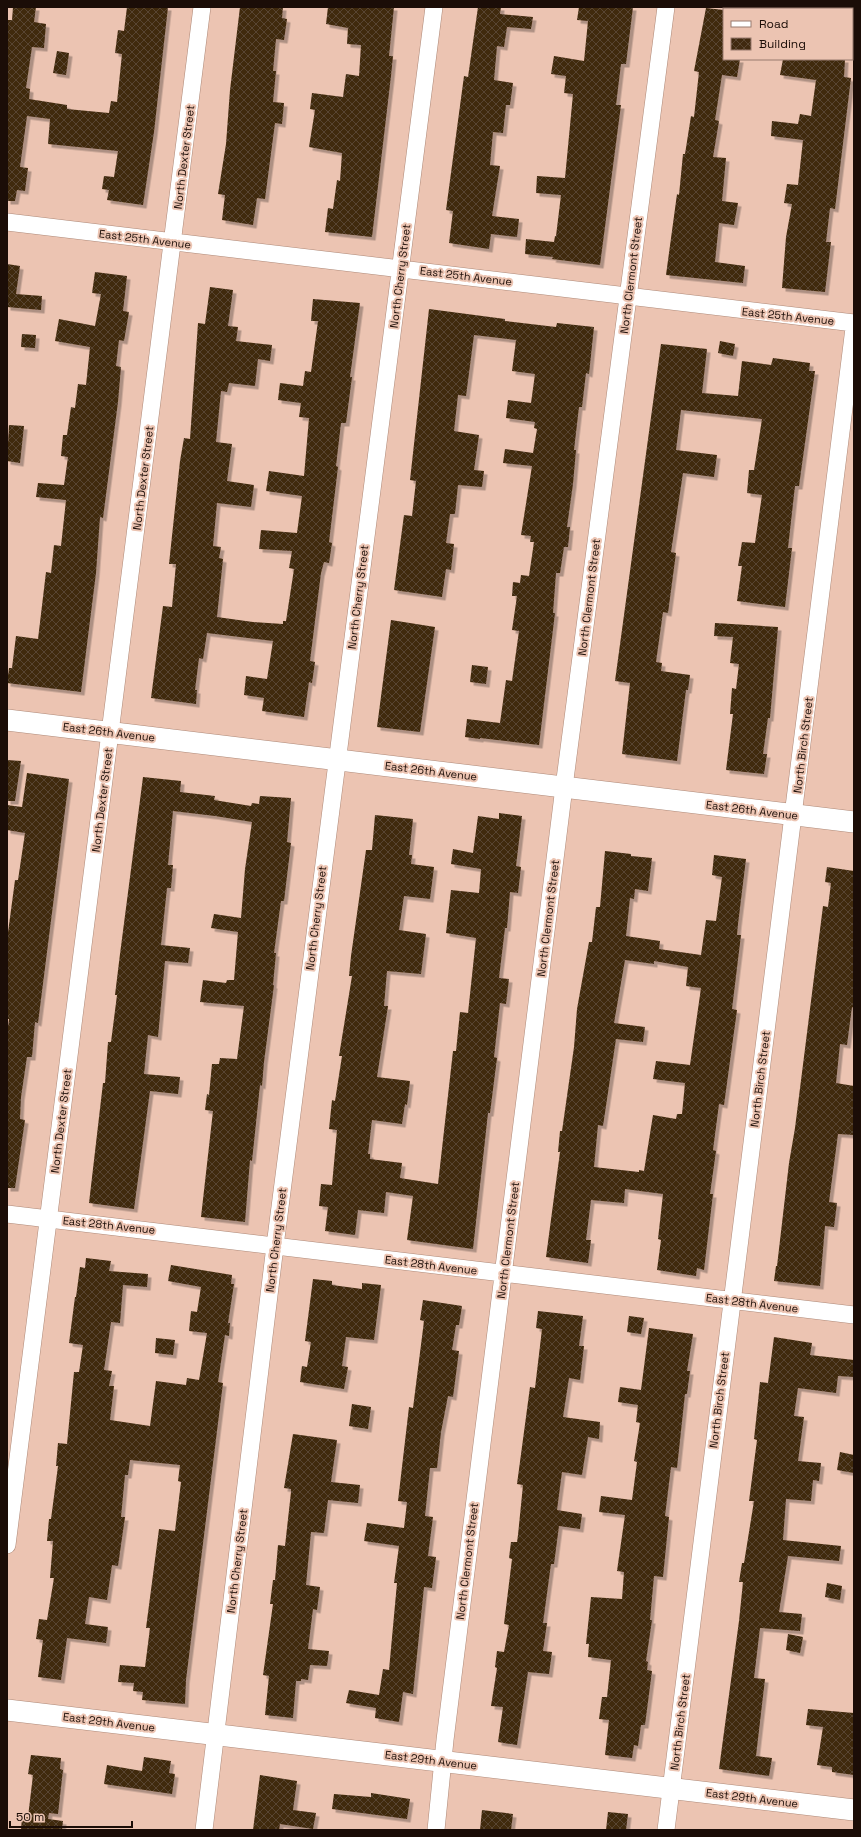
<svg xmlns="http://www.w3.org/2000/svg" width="861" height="1837" viewBox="0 0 861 1837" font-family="'Space Grotesk',sans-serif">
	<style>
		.building { fill: url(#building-cross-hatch); fill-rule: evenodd; filter: url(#shadow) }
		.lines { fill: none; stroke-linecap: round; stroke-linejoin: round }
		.minor-casing { stroke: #ae8978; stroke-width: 18 }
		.tertiary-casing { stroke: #ae8978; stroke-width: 22 }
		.minor { stroke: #fff; stroke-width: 17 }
		.tertiary { stroke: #fff; stroke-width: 21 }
		.labels { text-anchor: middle; stroke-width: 4; stroke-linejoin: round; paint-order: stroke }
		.street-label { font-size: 11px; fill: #1b0d07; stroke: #ecc4b2 }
	</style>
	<defs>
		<pattern id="building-cross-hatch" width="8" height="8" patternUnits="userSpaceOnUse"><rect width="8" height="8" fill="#40290f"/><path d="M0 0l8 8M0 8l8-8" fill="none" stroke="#594530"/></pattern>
		<filter id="shadow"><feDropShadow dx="3.5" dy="3.5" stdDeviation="0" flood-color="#0004"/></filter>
	</defs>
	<rect width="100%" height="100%" fill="#ecc4b2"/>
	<path class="building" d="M13 7H36L34 22 46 24 44 48 32 47 26 88 30 89 29 99 67 105V109L109 113 111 101 117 102 122 54 115 53 118 30 124 31 127 7H168L154 132 143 205 107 200 109 190 102 189 104 176 114 177 118 151 48 144 50 119 27 116 20 167 28 168 25 191 17 190 15 201H7V20H12Z
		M240 7H283L282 18 287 19 284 40 276 39 273 71H276L273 102 284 103 282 124 275 123 265 199 257 198 253 225 222 220 225 195 218 194 226 144 230 90Z
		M328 7H394L389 56H393L391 76 372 237 325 232 328 208 333 209 337 180 340 181 342 153 309 147 315 110 310 109 312 93 343 97 346 74 359 76 361 45 347 44 348 28 326 24Z
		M478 7H501L500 14 533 17 531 29 507 27 504 47 497 46 494 80 513 83 510 105H506L503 133 493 132 490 165 500 166 492 216 519 219 517 237 491 234 489 249 449 243 453 211 446 210 464 76 468 77Z
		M579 7H633L626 64H621L616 105H621L600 265 552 259 553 257 525 254 526 239 554 242 555 236H556L561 195 536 193 537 176 565 178 573 94 564 93 566 76 551 74 554 56 584 61 588 21 577 20Z
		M706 8 724 10V59H740L737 77 722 75 715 120 719 121 713 157 726 158 722 201 738 203 734 225 719 223 715 262 745 266 743 283 666 275 677 194 679 195 683 154H685L691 116 694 117 699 72 694 71Z
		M57 51 69 53 66 75 53 73Z
		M783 59H845L844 77 851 78 835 209 830 208 826 242H831L825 292 782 288 786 237 792 204 784 203 787 184 798 185 803 140 771 136 772 121 798 124 800 114 811 116 816 80 780 75Z
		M7 264 20 266 16 294 42 296 41 310 7 307Z
		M95 272 127 276 123 311 129 312 124 341 119 340 116 366 121 367 118 402 103 518 100 517 96 573 81 692 7 683 9 668H12L16 636 38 639 46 572 51 573 54 545 61 546 66 500 36 497 38 483 64 485 68 457 61 456 63 435H67L71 407 75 408 78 384 86 385 90 347 55 341 59 319 95 326 101 294 92 293Z
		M210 287 233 290 228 326 238 327 236 341 272 345 270 361 258 359 255 386 229 383 227 392 221 391 216 442 232 444 227 481 254 485 251 507 217 503 213 546 221 547 219 558 223 559 217 617 253 622 283 624V621H286L294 569 289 568 292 551 259 549 261 530 297 533 302 496 266 491 269 471 304 476 309 418 299 417 301 403 278 400 280 383 303 386 305 371 311 372 318 321H311L313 299 360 303 350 377H352L346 423H341L336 466 338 467 329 542 332 543 329 563 324 562 321 573 310 661 315 662 312 683 309 682 304 717 262 711 264 698 244 695 246 676 267 679 273 641 207 633 203 659 199 658 195 690H197L196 704 151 698 163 606 172 607 176 564H169L180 461 184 438 190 439 198 323 205 324Z
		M429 309 505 319V321L556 327 557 323 594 327 589 374 586 373 582 407H579L574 450H576L573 484 567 527H570L568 547H564L560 573H556L553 613H555L539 745 480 738V739L465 737 467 719 500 723 506 680 512 681 519 631 512 630 517 596H512L513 582 520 583 521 575 529 576 534 542H530L531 536 521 535 532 466 503 463 505 449 533 453 537 429 534 428 535 422 506 418 508 400 531 403 535 374 512 371 516 340 474 335 466 396 458 395 454 431 479 435 474 470 484 471 482 487 458 485 455 514H450L446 543 454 544 451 570 446 569 442 597 394 590 404 515 412 516 416 481 410 480Z
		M22 334 36 335 35 348 21 347Z
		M720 341 735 344 733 356 718 353Z
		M661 344 707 349 702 393 738 396 742 361 771 365 773 358 810 363 809 371H815L799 486H795L788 548H792L785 607 737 601 742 566H738L742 542 755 543 762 495 747 493 749 470H754L762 419 681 410 676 450 717 455 714 477 683 473 671 552 676 553 668 613 663 612 656 662 662 663 661 671 690 675 688 690H686L677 761 622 754 630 683 615 681Z
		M9 425 24 426 20 463 7 461Z
		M391 620 435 627 420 732 377 727Z
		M715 623 778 627 770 718H768L763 754H767L764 774 726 770 733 714H730L732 688 736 689 739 664 730 663 733 637 714 636Z
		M472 665 488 667 486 684 470 682Z
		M7 760 21 761 15 801H7Z
		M27 773 69 779 38 1023 35 1022 32 1057H27L21 1097 20 1119 25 1120 15 1188H7V1033L9 1019H7V940L15 880H18L25 833 7 830V805L22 807Z
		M143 777 181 781 180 792 215 796 214 800 251 806 252 803 259 804 260 796 291 798 287 842 291 843 284 901H281L274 953H276L273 985H274L264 1062 262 1086 260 1085 252 1161 250 1160 245 1222 201 1217 213 1111 205 1110 207 1094 209 1095 212 1064H219L220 1058 237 1059 244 1006 200 1002 203 980 226 983 227 980H234L238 932 211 928 214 914 241 918 245 869 252 822 215 816 173 811 168 865H173L171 888H167L161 945 190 948 188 963 165 961 158 1037 148 1035 144 1074 180 1077 178 1094 150 1091 134 1209 89 1203 103 1083H105L108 1042H111L117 995H115L120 954Z
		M499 813 522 816 516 866 521 867 518 893 510 892 507 928H505L499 978 509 979 506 1004 500 1003 494 1057 497 1058 490 1113H488L473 1249 407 1240 413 1196 386 1192 384 1213 358 1210 355 1235 325 1231 328 1207 319 1206 321 1184 332 1185 337 1130 329 1129 332 1100 335 1101 342 1056H339L352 976H349L351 956 366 850H372L375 815 413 819 409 855H412L411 864 434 867 430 899 404 896 399 930 426 934 421 974 387 971 384 1006H388L377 1077 410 1081 407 1105 405 1104 402 1124 372 1120 368 1154H370V1159L402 1163 400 1178 438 1184 453 1051H456L460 1012 468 1013 476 938 446 933 451 890 479 893 481 869 451 864 453 849 473 853 478 816 499 819Z
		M605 851 631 854V856L652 858 648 891 635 889 634 899 630 898 626 936 660 941 659 949 701 955 706 920 716 921 722 877 712 875 714 855 746 859 738 924 737 935H741L732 1009 737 1010 724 1105 719 1104 713 1150 716 1151 710 1194H713L704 1270 697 1268 696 1276 657 1270 661 1240 658 1239 663 1194 625 1189 624 1203 591 1200 586 1240H591L588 1263 546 1257 560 1152H558L560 1131H562L574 1047 577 1009 589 942H592L596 907H600ZM625 960 654 964V961L688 967 686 986 701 988 690 1065 656 1061 653 1079 685 1083 682 1114H677L676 1119 653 1115 644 1171 639 1170V1172L594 1167 598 1125 603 1126 616 1039 643 1042 645 1027 614 1023Z
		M827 867 854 871V1008L852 1007 847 1045 840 1044 836 1083 854 1086V1135L838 1134 829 1202 837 1203 834 1227 825 1226 820 1286 774 1281 776 1266H777L789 1163 795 1128 823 906 828 907 831 883 825 882Z
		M86 1258 111 1261 109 1271 148 1274 147 1287 123 1285 120 1323 111 1322 104 1370 112 1371 109 1386H114L110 1420 150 1426 156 1381 186 1385 187 1378 199 1380 207 1333 189 1331 191 1311 197 1312 201 1287 168 1281 171 1265 232 1275 231 1284H234L228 1323H230L229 1336 225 1335 218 1382 223 1383 186 1680 185 1704 142 1700 143 1692 133 1691 134 1683 118 1682 120 1665 145 1667 150 1628H146L159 1529 175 1531 181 1482 178 1481 180 1465 130 1460 128 1475H125L121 1517H125L118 1566 112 1565 107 1600 89 1597 85 1624 108 1627 106 1643 67 1638 61 1680 38 1677 43 1640 36 1639 39 1619 47 1620 54 1578H50L53 1541H47L49 1519H51L58 1466H56L58 1443 67 1444 74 1372H79L83 1345 69 1343 75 1297H76L80 1267 85 1268Z
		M313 1279 332 1281V1285L362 1289V1283L381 1285 374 1340 346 1337 342 1366 348 1367 344 1389 300 1382 302 1366 307 1367 311 1342 305 1341Z
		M423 1300 462 1306 459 1325H456L452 1350 459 1351 453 1397 448 1396 441 1432 437 1468H430L425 1516 433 1517 428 1556 436 1557 432 1588 424 1587 413 1694 403 1692 399 1722 375 1718 376 1708 346 1703 349 1690 379 1695 383 1669 389 1670 397 1583H394L399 1546 364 1541 367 1523 404 1528 407 1502 398 1501 409 1407 413 1408 424 1321 420 1320Z
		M538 1311 583 1316 579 1346H584L580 1380 569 1378 563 1417 600 1422 599 1439 588 1437 582 1475 562 1472 557 1510 582 1514 580 1529 559 1526 554 1564H551L543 1623H547L543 1651 552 1652 549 1674 528 1672 517 1745 498 1742 503 1707 491 1706 497 1668 495 1667 497 1651 504 1652 509 1625 504 1624 512 1559 509 1558 511 1542H517L518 1535 523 1485 517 1484 530 1387 535 1388 542 1329 536 1328Z
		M629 1316 644 1318 641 1334 627 1332Z
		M649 1328 693 1334 687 1371H690L687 1394H685L677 1468 671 1467 665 1516 669 1517 663 1577 654 1576 650 1620H652L646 1661 648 1662 647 1670 652 1671 645 1725H641L638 1746 634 1745 632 1758 605 1755 609 1720 599 1719 602 1697H607L611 1660 588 1657 589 1644H586L591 1597 622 1599 624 1572 617 1571 625 1515 599 1512 601 1496 632 1500 637 1462 634 1461 640 1423 636 1422 638 1405 618 1402 620 1387 641 1390Z
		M774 1337 812 1343 810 1355 854 1360V1377L838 1376 836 1393 798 1388 794 1416 804 1417 798 1461 821 1463 819 1481 813 1480 811 1501 786 1499 783 1540 841 1546 839 1561 788 1556 779 1612 802 1614 800 1631 760 1628 754 1678 765 1679 756 1756 772 1758 769 1776 719 1769 739 1621 743 1582H739L742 1563H744L754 1501H749L757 1440 754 1439 758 1402 760 1382 768 1383Z
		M156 1338 175 1340 173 1355 155 1353Z
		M352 1404 371 1407 368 1429 349 1426Z
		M293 1434 337 1440 331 1482 360 1485 358 1503 328 1500 324 1533 311 1532 306 1585 320 1587 317 1610 313 1609 308 1649 329 1651 327 1666 310 1665 308 1680 301 1679V1681H296L293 1718 265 1715 269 1676 263 1675 273 1604H270L273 1580H275L278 1545 285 1546 291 1492V1489L284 1488Z
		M840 1452 854 1455V1473L837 1470Z
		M827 1583 842 1586 840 1600 825 1597Z
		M788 1634 803 1637 800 1653 786 1650Z
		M808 1709 854 1713V1775L832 1772V1767L817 1765 823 1727 806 1725Z
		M31 1755 61 1758 60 1769 63 1770 58 1814 49 1813 48 1819 63 1821 62 1830H21L22 1817H28L33 1775 28 1774Z
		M144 1757 171 1761 169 1773 175 1774 172 1794 104 1784 107 1765 142 1771Z
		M260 1775 297 1781 293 1810 316 1813 313 1829 280 1824 279 1830H253Z
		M371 1793 410 1799 407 1819 332 1809 334 1794 371 1797Z
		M482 1810 513 1814 511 1830H480Z
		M608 1812 628 1814 626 1830H606Z"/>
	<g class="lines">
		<defs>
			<path id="minor" d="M7 222 854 323
				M7 1214 854 1315
				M7 1545 202 7
				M204 1830 275 1246 434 7
				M436 1830 445 1740 564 787 666 7
				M666 1830 854 328"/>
			<path id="tertiary" d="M7 720 854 822
				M7 1710 854 1810"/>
		</defs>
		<use href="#minor" class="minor-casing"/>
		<use href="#tertiary" class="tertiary-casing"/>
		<use href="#minor" class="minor"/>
		<use href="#tertiary" class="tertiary"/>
	</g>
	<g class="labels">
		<g class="street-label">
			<text transform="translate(184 157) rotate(-83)" y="4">North Dexter Street</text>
			<text transform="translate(145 239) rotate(7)" y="4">East 25th Avenue</text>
			<text transform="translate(631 275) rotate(-83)" y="4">North Clermont Street</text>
			<text transform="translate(400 276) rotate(-83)" y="4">North Cherry Street</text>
			<text transform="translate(466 276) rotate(7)" y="4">East 25th Avenue</text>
			<text transform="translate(788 316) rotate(6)" y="4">East 25th Avenue</text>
			<text transform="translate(143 478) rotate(-83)" y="4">North Dexter Street</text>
			<text transform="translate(358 597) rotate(-83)" y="4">North Cherry Street</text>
			<text transform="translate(589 597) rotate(-83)" y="4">North Clermont Street</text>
			<text transform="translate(109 732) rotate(7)" y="4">East 26th Avenue</text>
			<text transform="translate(803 745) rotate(-83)" y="4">North Birch Street</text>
			<text transform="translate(431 771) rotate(7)" y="4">East 26th Avenue</text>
			<text transform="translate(102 800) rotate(-83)" y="4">North Dexter Street</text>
			<text transform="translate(752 810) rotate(7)" y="4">East 26th Avenue</text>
			<text transform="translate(316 918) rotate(-83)" y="4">North Cherry Street</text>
			<text transform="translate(548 918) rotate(-83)" y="4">North Clermont Street</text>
			<text transform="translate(760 1079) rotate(-83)" y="4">North Birch Street</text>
			<text transform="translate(61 1121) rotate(-83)" y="4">North Dexter Street</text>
			<text transform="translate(109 1225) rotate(6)" y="4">East 28th Avenue</text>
			<text transform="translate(276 1240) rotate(-83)" y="4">North Cherry Street</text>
			<text transform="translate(508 1240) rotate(-83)" y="4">North Clermont Street</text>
			<text transform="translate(431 1265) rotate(7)" y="4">East 28th Avenue</text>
			<text transform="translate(752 1303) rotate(7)" y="4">East 28th Avenue</text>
			<text transform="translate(719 1400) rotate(-83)" y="4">North Birch Street</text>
			<text transform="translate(237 1561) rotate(-83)" y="4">North Cherry Street</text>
			<text transform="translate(467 1561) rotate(-83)" y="4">North Clermont Street</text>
			<text transform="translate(109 1722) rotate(7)" y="4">East 29th Avenue</text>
			<text transform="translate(680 1722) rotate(-83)" y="4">North Birch Street</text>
			<text transform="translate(431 1760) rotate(7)" y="4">East 29th Avenue</text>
			<text transform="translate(752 1798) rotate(7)" y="4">East 29th Avenue</text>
		</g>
	</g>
	<rect width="861" height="1837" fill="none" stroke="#1b0d07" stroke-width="16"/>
	<rect x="723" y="8" width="130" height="52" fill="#ecc4b2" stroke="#987b6e"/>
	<rect x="731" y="21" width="20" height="6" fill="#ffffff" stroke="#987b6e"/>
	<text x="759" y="28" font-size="12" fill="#1b0d07">Road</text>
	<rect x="731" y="38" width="20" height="12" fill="url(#building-cross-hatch)" stroke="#987b6e"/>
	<text x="759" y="48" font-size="12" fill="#1b0d07">Building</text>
	<path d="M10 1821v6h122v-6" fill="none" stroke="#1b0d07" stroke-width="2"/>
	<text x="16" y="1821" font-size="12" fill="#1b0d07" stroke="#ecc4b2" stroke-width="3" paint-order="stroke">50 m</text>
</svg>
